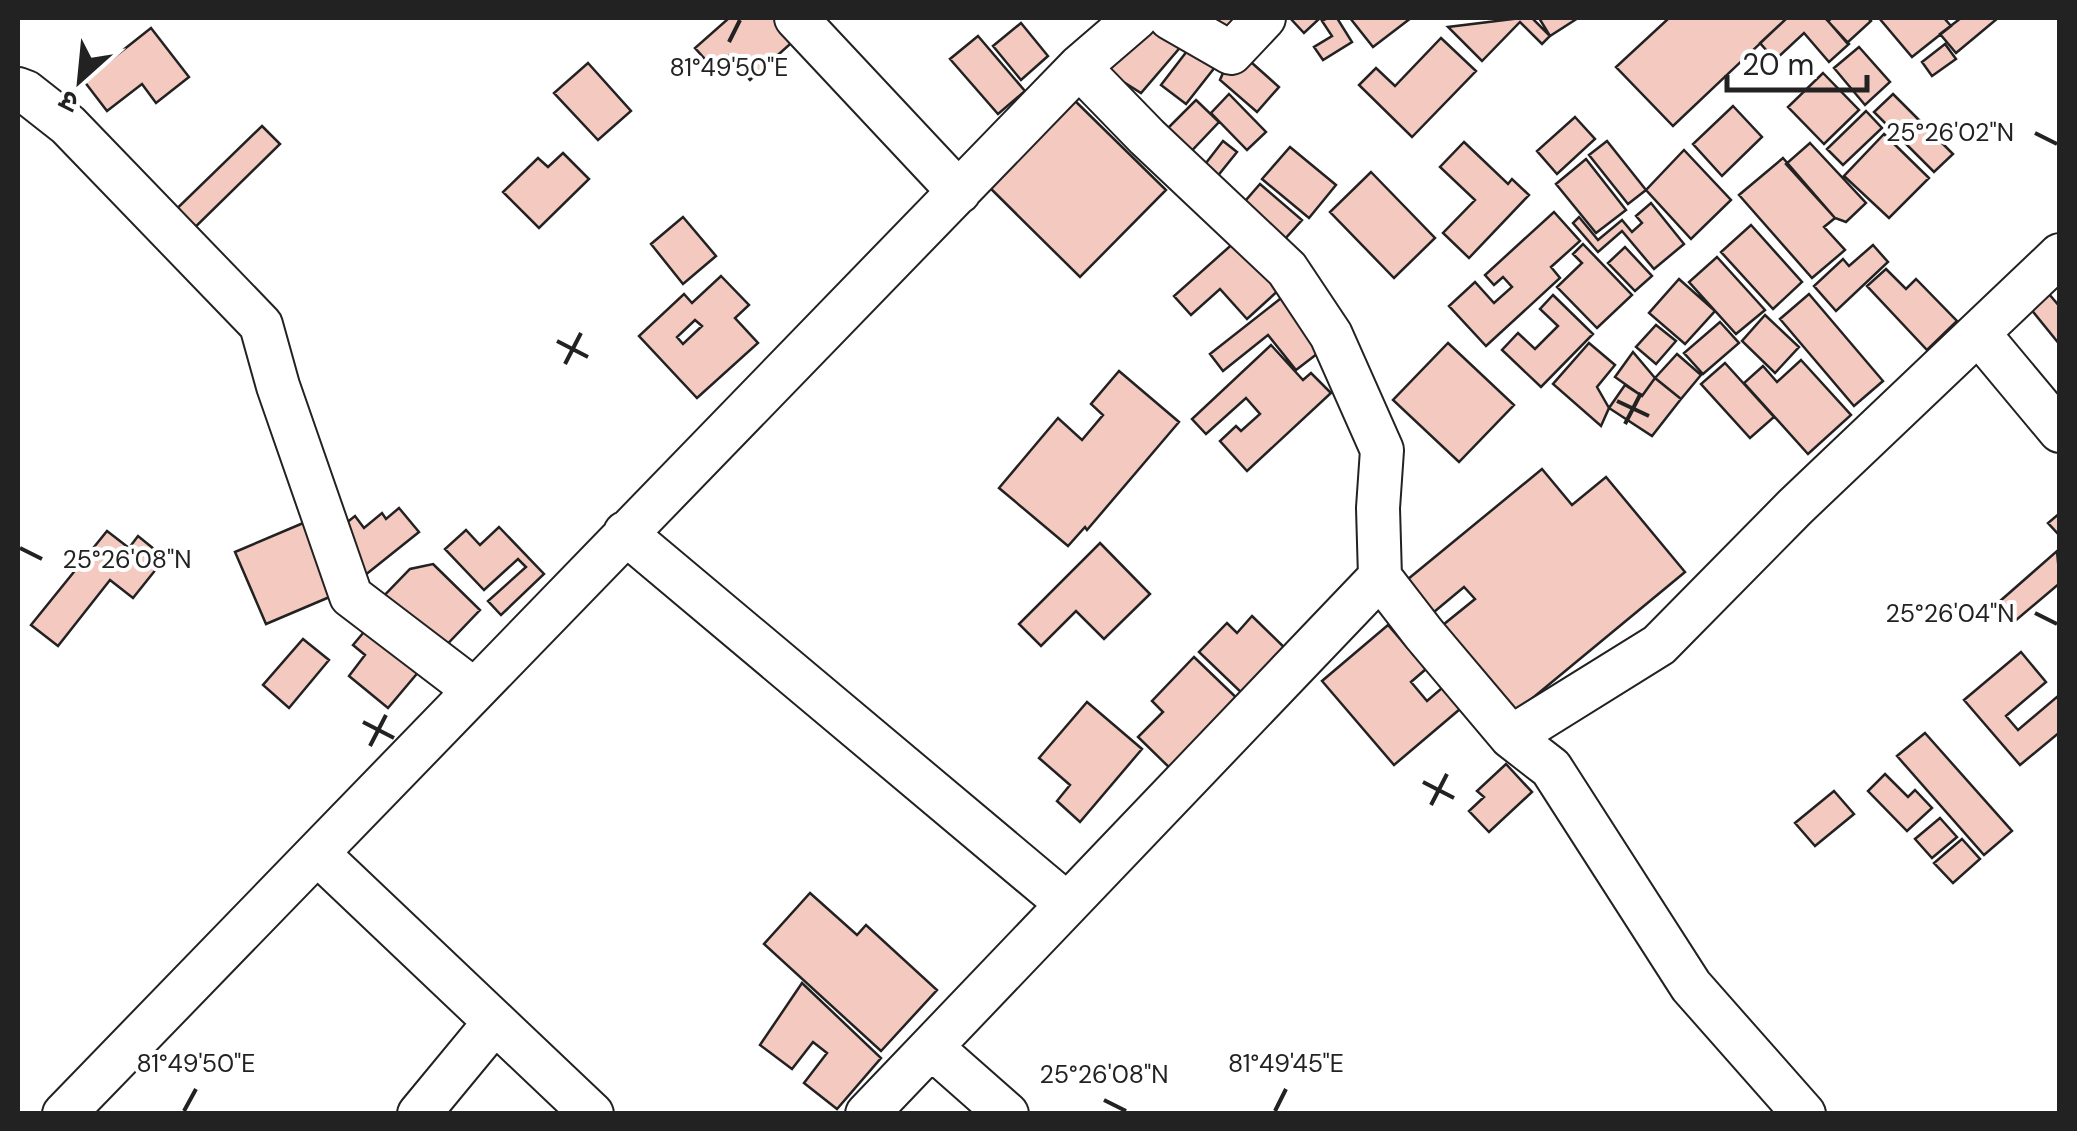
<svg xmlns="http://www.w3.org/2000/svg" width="2077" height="1131" viewBox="0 0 2077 1131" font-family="'DM Sans','Noto Sans Devanagari',sans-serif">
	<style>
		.building { fill: #f3c9c0; stroke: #222; stroke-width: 2.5; fill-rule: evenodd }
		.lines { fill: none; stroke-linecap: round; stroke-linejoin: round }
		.street-casing { stroke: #222; stroke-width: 46 }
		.street { stroke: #fff; stroke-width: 42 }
		.ticks { fill: none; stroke: #222; stroke-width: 4 }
		.ticks-label { font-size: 25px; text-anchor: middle; fill: #222; stroke: #fff; stroke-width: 8; stroke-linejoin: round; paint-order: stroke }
	</style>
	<rect width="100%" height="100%" fill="#fff"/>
	<path class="building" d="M729 18H780L798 37 750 80 729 56 714 69 695 48Z
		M1147 18 1190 36 1141 93 1125 83 1118 94 1092 69Z
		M1202 18H1243L1225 40Z
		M1290 18H1320L1304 33Z
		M1328 18H1337L1352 42 1323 60 1314 47 1332 36 1322 21Z
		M1350 18H1411L1373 47Z
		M1521 18H1532L1550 36 1542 44 1520 22 1482 61 1448 27Z
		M1539 18H1578L1550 36Z
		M1669 18H1787L1673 126 1616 67Z
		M1787 18H1825L1849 44 1829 62 1804 33 1775 60 1760 43Z
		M1832 18H1868L1871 21 1847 43 1828 21Z
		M1879 18H1944L1951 26 1912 57Z
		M1961 18H1998L1956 53 1940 34Z
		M1021 23 1048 56 1021 80 993 46Z
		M151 28 189 77 156 103 142 84 107 111 84 81Z
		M978 36 1025 91 998 114 950 59Z
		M1197 38 1223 57 1186 104 1161 85Z
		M1441 38 1476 71 1412 137 1359 85 1376 68 1395 86Z
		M1945 44 1956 59 1932 76 1922 62Z
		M1234 47 1279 87 1257 112 1220 80Z
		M1859 47 1890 82 1865 105 1834 68Z
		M588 63 631 111 598 140 554 93Z
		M1823 73 1859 110 1824 144 1788 107Z
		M1066 92 1166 190 1080 277 980 178Z
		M1229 94 1266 132 1247 150 1211 113Z
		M1893 94 1953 154 1934 172 1874 112Z
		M1196 100 1219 122 1182 161 1158 138Z
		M1733 106 1762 137 1722 176 1693 144Z
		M1866 111 1882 128 1843 165 1827 149Z
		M1575 117 1595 139 1557 174 1537 151Z
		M262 126 280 144 179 243 160 225Z
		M1884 134 1929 178 1889 218 1844 176Z
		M1223 141 1237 152 1208 188 1194 153 1206 163Z
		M1607 141 1646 190 1628 204 1589 155Z
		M1464 142 1508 184 1512 179 1529 195 1469 258 1443 233 1475 200 1440 167Z
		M1810 143 1866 203 1846 222 1835 218 1786 164Z
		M1290 147 1336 185 1309 218 1262 179Z
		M1684 150 1731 200 1691 239 1646 190Z
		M563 153 589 179 539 228 503 192 538 158 548 167Z
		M1783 158 1835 218 1824 227 1845 250 1812 278 1739 195Z
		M1586 159 1626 210 1596 233 1556 184Z
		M1371 172 1435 238 1394 278 1330 212Z
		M1260 184 1302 220 1274 251 1233 215Z
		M1651 203 1684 244 1654 269 1622 231 1598 252 1573 223 1579 217 1598 240 1622 220 1632 232 1642 223 1636 216Z
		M1554 212 1580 241 1551 267 1560 278 1486 346 1449 306 1475 282 1494 303 1512 287 1503 277 1494 285 1485 275Z
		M683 217 716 256 683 284 651 244Z
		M1751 225 1802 282 1773 309 1721 252Z
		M1237 240 1281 288 1247 319 1220 289 1191 315 1174 296Z
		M1583 244 1632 295 1597 328 1557 287 1582 263 1573 254Z
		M1873 245 1888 262 1836 311 1814 286 1843 259 1849 266Z
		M1625 247 1652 276 1635 291 1608 263Z
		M1717 257 1765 310 1736 334 1689 282Z
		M1886 269 1906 289 1916 279 1957 321 1927 350 1867 286Z
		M721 276 749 305 735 318 758 343 697 398 639 336 684 294 692 303ZM695 320 702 326 683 344 677 337Z
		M1679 279 1715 311 1685 344 1649 313Z
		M2043 287 2060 307V345L2025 302Z
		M1809 294 1883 381 1854 406 1780 319Z
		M1285 295 1326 347 1296 370 1268 335 1223 371 1210 354Z
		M1553 295 1593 334 1541 387 1502 350 1518 333 1535 349 1558 326 1540 309Z
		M1765 315 1799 347 1775 373 1742 341Z
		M1720 322 1739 343 1703 374 1684 353Z
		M1656 325 1676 341 1656 364 1636 347Z
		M1448 343 1514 405 1459 462 1393 400Z
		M1589 343 1615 365 1597 387 1609 408 1601 426 1553 384Z
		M1271 345 1303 380 1311 373 1331 393 1247 471 1220 441 1236 426 1241 431 1260 414 1246 398 1206 434 1192 419Z
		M1633 352 1655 378 1642 396 1615 377Z
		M1677 354 1701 375 1681 399 1655 378Z
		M1801 360 1851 415 1808 454 1744 383 1763 366 1777 382Z
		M1725 363 1774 417 1750 438 1701 384Z
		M1119 371 1179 422 1087 530 1085 527 1068 546 999 488 1058 418 1082 440 1103 415 1091 404Z
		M1655 378 1681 399 1652 436 1609 408 1625 385 1642 396Z
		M1542 469 1572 505 1606 477 1685 572 1506 720 1433 633 1475 599 1464 587 1428 617 1402 584Z
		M399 508 419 532 364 576 331 535 355 516 364 528 382 513 386 519Z
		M2060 513V536L2048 523Z
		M308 521 339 593 266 624 235 552Z
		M499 527 544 574 501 615 488 601 526 567 518 559 484 590 445 549 466 530 480 545Z
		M107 531 129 548 138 536 165 558 133 598 110 580 58 646 31 625Z
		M1100 543 1150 594 1104 639 1076 611 1041 646 1019 624Z
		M2057 551 2060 583 2015 621 1999 602Z
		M433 564 480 610 434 658 377 603 410 569Z
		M1252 616 1290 653 1247 698 1199 652 1227 623 1237 633Z
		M374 620 426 663 388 708 349 676 365 655 353 645Z
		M1388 625 1426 669 1411 682 1427 701 1442 688 1460 709 1394 765 1322 681Z
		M303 639 329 660 289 708 263 685Z
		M2021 652 2046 682 2006 716 2018 730 2058 696 2060 732 2020 765 1964 700Z
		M1194 657 1244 705 1176 774 1138 737 1163 712 1152 701Z
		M1087 702 1142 749 1080 822 1057 801 1070 785 1039 758Z
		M1925 733 2012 831 1984 855 1897 756Z
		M1506 764 1532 792 1489 832 1469 811 1484 797 1477 791Z
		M1885 774 1908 797 1915 790 1932 808 1907 831 1868 791Z
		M1834 791 1854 814 1815 846 1795 823Z
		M1940 818 1957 837 1932 858 1915 839Z
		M1962 839 1980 859 1953 883 1934 863Z
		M810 893 857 935 866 925 937 990 881 1051 764 944Z
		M802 983 881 1058 837 1109 804 1083 827 1053 813 1042 792 1069 760 1045Z"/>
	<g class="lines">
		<defs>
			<path id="street" d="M796 18 959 192
				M1170 18 1231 53 1264 18
				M1079 67 1147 137 1287 269 1331 335 1382 450 1378 508 1380 577 1424 634 1511 737 1551 768 1691 986 1804 1114
				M18 89 26 92 68 125 261 325 278 386 351 596 473 689
				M1979 334 2060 431
				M625 533 1067 904
				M1511 737 1659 645 1795 507 2060 255
				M318 854 592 1114
				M931 1047 1007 1114
				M64 1114 1079 67 1136 18
				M419 1114 495 1022
				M867 1114 1380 577"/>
		</defs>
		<use href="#street" class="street-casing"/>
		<use href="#street" class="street"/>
	</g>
	<path class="ticks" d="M729 42 740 20M2035 133 2057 144M557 341 588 357M565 364 581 333M1617 401 1649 416M1625 424 1641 393M20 548 42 559M2035 613 2057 624M363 722 394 738M370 746 386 715M1423 782 1454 798M1431 805 1447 774M1104 1100 1126 1111M184 1111 196 1089M1275 1111 1286 1089"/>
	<g class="ticks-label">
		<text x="729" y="76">81°49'50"E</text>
		<text x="1950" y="141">25°26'02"N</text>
		<text x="127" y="568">25°26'08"N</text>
		<text x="1950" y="622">25°26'04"N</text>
		<text x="196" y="1072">81°49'50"E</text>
		<text x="1286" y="1072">81°49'45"E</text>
		<text x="1104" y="1083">25°26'08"N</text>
	</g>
	<rect width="2077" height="1131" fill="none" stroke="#222222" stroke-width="40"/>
	<g transform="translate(80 80) rotate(207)" stroke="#ffffff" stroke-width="8" paint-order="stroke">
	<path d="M0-8L18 38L0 25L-18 38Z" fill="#222222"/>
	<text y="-15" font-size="28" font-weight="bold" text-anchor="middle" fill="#222222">उ</text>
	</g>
	<path d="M1727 75v15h140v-15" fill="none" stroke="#222222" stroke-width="5"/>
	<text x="1742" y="75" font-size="30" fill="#222222" stroke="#ffffff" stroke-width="8" paint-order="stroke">20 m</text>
</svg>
